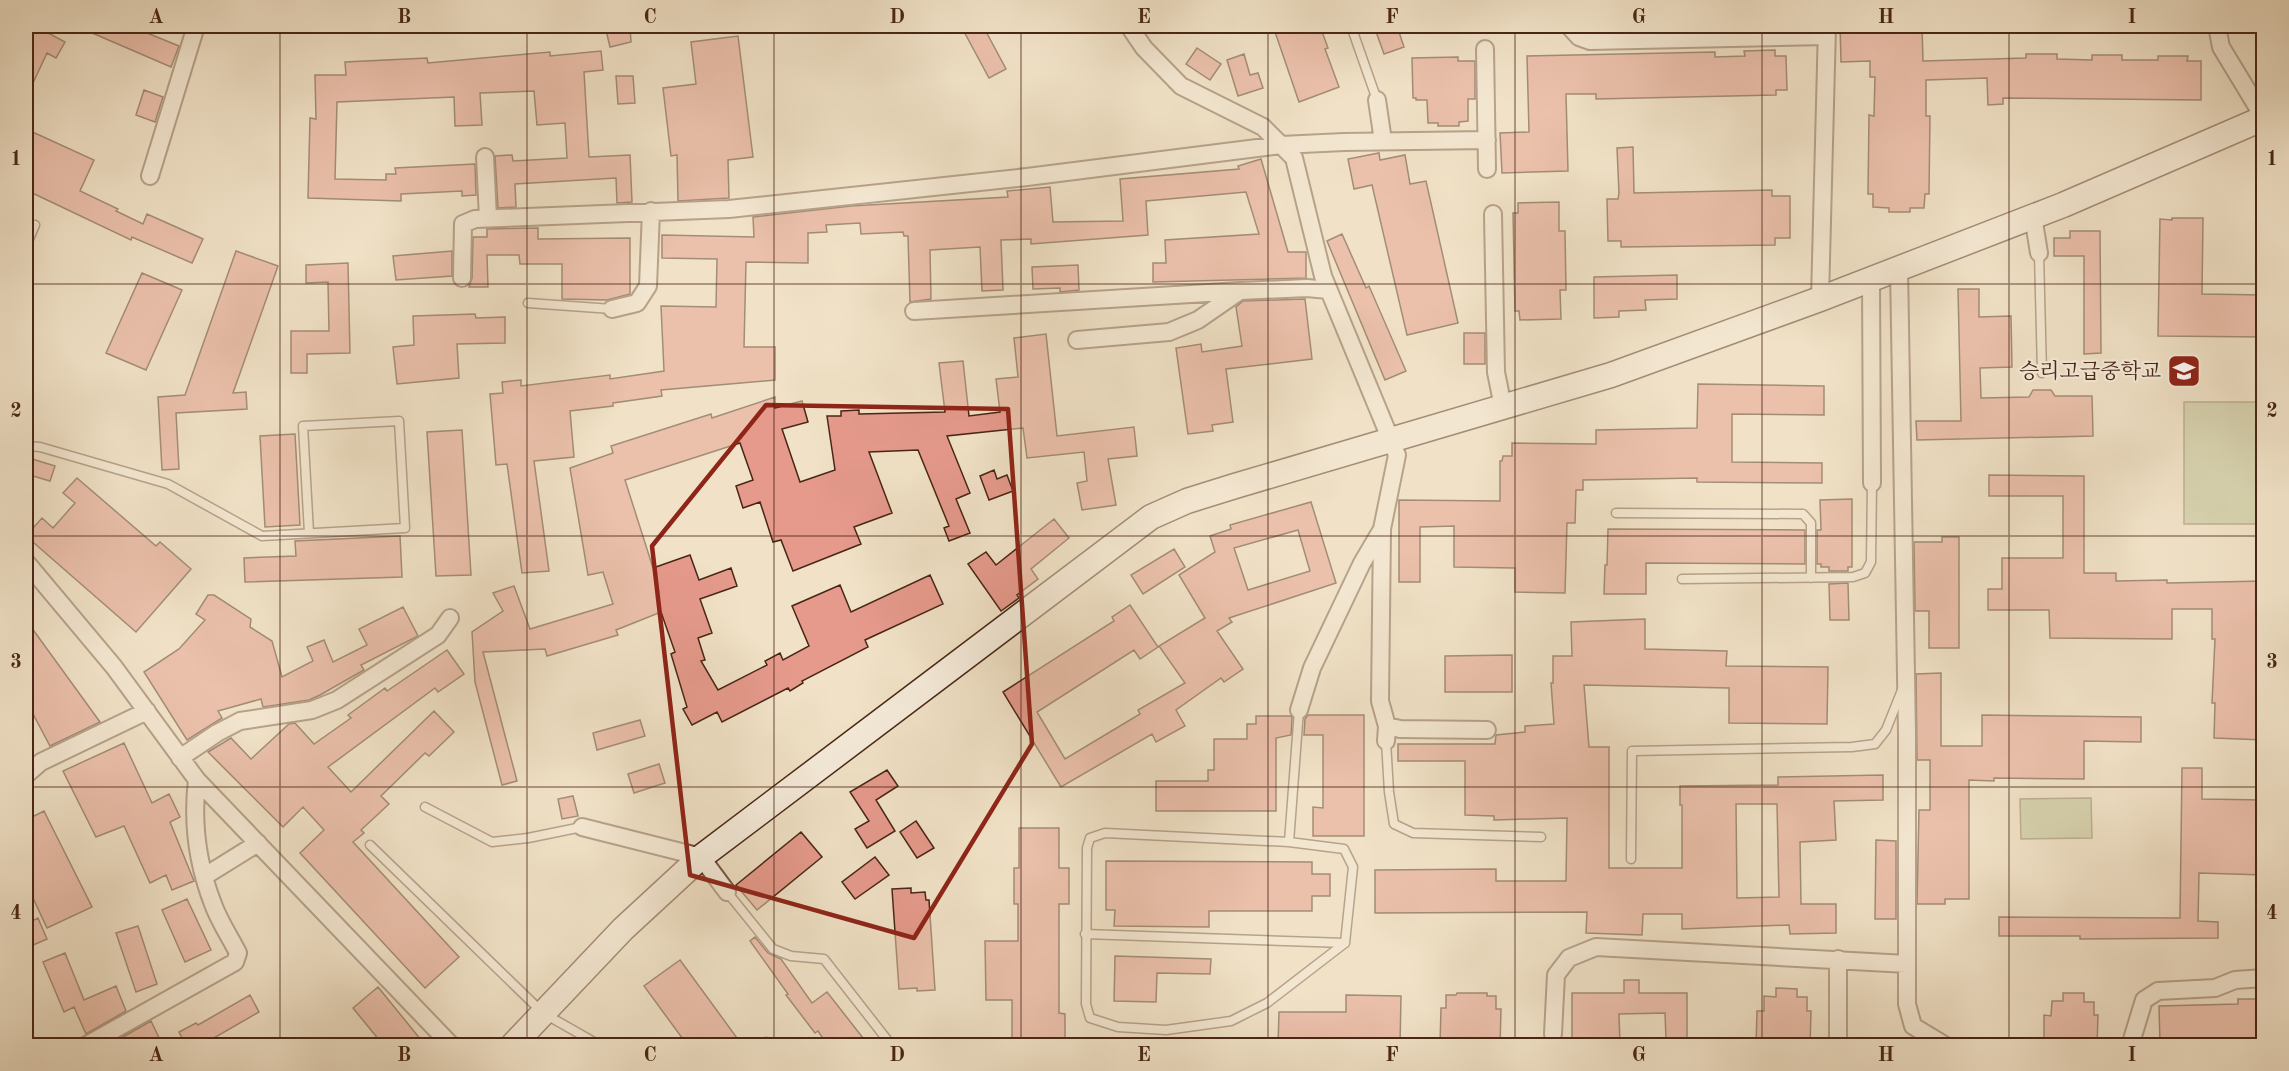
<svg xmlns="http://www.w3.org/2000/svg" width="2289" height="1071" viewBox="0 0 2289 1071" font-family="'Old Standard TT','Noto Serif KR',serif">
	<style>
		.green { fill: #bac396; stroke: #817456; stroke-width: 1.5 }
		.building { fill: #e69a8c; stroke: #482616; stroke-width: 1.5; fill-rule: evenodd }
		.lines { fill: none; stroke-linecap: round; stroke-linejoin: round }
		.service-casing { stroke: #725542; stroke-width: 11 }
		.minor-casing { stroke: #725542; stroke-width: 20 }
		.secondary-casing { stroke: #482616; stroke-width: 27 }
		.service { stroke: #f6ecdb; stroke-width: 8 }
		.minor { stroke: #f6ecdb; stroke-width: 16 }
		.secondary { stroke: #f6ecdb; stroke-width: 24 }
		.marked { fill: none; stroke: #8f2418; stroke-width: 4.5; stroke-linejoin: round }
		.grid { fill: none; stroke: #482616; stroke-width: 1.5; stroke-opacity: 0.55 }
		.labels { text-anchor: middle; stroke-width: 4.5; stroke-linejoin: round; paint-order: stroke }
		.poi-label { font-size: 21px; fill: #482616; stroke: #f6ecdb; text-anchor: end }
		.neatline { fill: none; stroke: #482616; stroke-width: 2 }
		.grid-label { font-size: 20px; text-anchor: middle; font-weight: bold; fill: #482616 }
	</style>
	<rect width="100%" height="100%" fill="#f1e2c7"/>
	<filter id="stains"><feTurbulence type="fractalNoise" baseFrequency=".00333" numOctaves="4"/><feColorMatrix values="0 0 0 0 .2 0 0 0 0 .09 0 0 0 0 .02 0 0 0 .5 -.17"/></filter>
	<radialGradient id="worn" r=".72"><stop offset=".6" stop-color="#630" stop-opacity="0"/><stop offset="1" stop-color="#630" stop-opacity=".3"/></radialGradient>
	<path class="green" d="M2184 402H2263V524H2184Z
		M2091 798 2092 838 2021 839 2020 799Z"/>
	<path class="building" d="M76 26H130L179 46 171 67Z
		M605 26H630L631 42 610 47Z
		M961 26H983L1006 69 989 78Z
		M1273 26H1320L1328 48 1325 49 1339 87 1299 102Z
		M1374 26H1397L1404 47 1384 54Z
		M1840 26H1922L1923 61 2026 58V54H2057V59L2092 60V55H2122V60H2158V56H2188L2187 61H2201V100L2003 98V104L1988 105 1987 78 1926 80V116H1930L1929 194H1925L1924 208H1910V212H1889V208L1873 207V194H1868L1869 115 1874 116 1875 77H1870V61L1841 62Z
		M37 27 65 42 56 58 47 53 26 98V47Z
		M738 36 753 157 728 160 729 198 678 201 677 155 671 156 663 88 696 84 691 42Z
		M1197 48 1221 64 1210 80 1186 64Z
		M1775 50V56H1786L1787 90H1776V95L1596 99V94H1566L1568 171 1502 173 1500 133 1529 132 1527 56 1715 52V57L1745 56 1744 51Z
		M601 51 603 70 584 72 589 157 630 155 632 202 617 203 616 178 515 184 516 207 498 208 495 156 512 155 513 161 567 158 565 123 537 125 534 91 480 93 482 125 455 126 454 97 337 102 335 179 386 180V174H396L395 168 475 164 476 195 462 196V191L401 194V201L308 198 310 118 316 119 315 75H346L345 62 427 58 428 63 550 52V56Z
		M1244 54 1250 75 1258 73 1263 88 1238 96 1227 60Z
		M1458 57V61H1475V99H1468V121L1459 122V126H1438V123H1428L1427 100H1416V98H1413L1412 58Z
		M616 76H633L635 103 618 104Z
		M144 90 163 97 155 122 136 115Z
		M26 129 94 160 80 191 118 209 116 211 143 224 147 214 203 239 192 263 132 237 131 240 26 190Z
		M1633 147 1634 193 1772 190V196H1790V238H1775V245L1621 247V241H1608L1607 199H1618L1619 193 1617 148Z
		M1379 153 1380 160 1405 155 1410 184 1426 181 1458 323 1407 335 1372 185 1354 189 1348 159Z
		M1261 159 1288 252H1306V278L1153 282V263H1166L1165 240 1259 234 1246 192 1146 201 1148 235 1031 244V239L1001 240 1003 290 982 291 980 247 930 250 931 299 910 302 908 236H904L903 232 861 234 860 223 826 225 827 232 808 233V263L746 262 744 347H775V380L661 390 662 396 613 403V406L570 411 574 457 534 461 549 571 522 573 507 464 496 465 490 394 503 393 502 382 521 380V386L610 375V379L664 371 661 306 716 307 717 259 662 258V235L754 237 753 217 851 206 1008 197 1007 191 1050 187 1053 222 1123 221 1120 179 1239 169 1238 166Z
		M1559 202V231H1565L1566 290H1560L1561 319 1520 320 1519 311H1515L1513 213H1518V203Z
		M2172 218H2203L2202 294 2264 295V337L2158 336 2160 219 2172 220Z
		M538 228V239L630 238V294L607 300 562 299V264H520L519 255H487L488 287H469L472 278 473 237H487V229Z
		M2070 231H2100L2101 353 2084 354V256H2054V238H2070Z
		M1342 234 1366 288 1369 286 1406 371 1385 380 1327 241Z
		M236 251 278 266 233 393 246 392 247 409 176 413 179 469 162 470 158 397 185 395Z
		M452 251V276L396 280 393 256Z
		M348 263 350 353 307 354V373H291V331H329L328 282 306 283V265Z
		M1078 265 1079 290 1060 292V288L1033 289 1032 267Z
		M142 273 182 290 146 370 106 353Z
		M1677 275V299L1645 300 1646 310 1619 311V317L1594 318V277Z
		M1958 289H1979V317L2011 316 2012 367 1980 368 1981 398 2029 397 2033 390H2051L2055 396H2092L2093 436 1917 440 1916 421H1961Z
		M1305 299 1312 359 1226 369 1233 422 1212 425 1213 431 1188 434 1176 348 1201 344 1202 352 1242 346 1236 307 1243 301Z
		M475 314 476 318 505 317V343L457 344 459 378 397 384 393 347 414 345 413 316Z
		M1464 333H1485V364H1464Z
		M1046 334 1057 436 1134 427 1137 456 1108 459 1116 505 1082 510 1077 483 1087 481 1084 452 1027 458 1023 428 947 436 970 493 956 499 970 533 949 541 944 528 949 526 918 450 869 452 892 513 854 527 861 544 793 571 781 540 773 542 760 502 743 508 736 486 753 480 740 443 625 480 653 568 690 555 699 580 731 568 737 586 700 599 712 633 698 638 705 660 701 661 718 690 767 665 765 661 780 653 783 660 809 646 792 606 840 585 851 612 930 575 943 604 865 640 868 647 802 681 803 683 790 691 788 688 722 722 717 712 692 725 683 709 687 707 671 654 675 652 661 612 616 630 618 635 547 656 545 649 483 652 517 781 502 785 475 682 472 632 503 611 493 593 514 586 530 629 613 604 603 572 588 575 570 468 613 453 611 446 711 414 712 418 775 397V408L802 401 808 422 782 429 800 482 835 470 827 416H841V411L859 410V414L945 412 939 363 963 361 969 416 1000 412 996 379 1018 377 1014 338Z
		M1698 384 1824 386V415L1732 414V462L1822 463V483L1697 482V478L1583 480V490H1576L1575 523H1567L1565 593 1515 592V568L1454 567V526L1420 527V582H1399V500L1500 501V461H1502L1503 456H1512V443L1596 444V430L1697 428Z
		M462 430 471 575 436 576 427 432Z
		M295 434 300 525 265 527 260 436Z
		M26 457 55 466 50 481 26 474Z
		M994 470 997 479 1007 475 1013 491 989 500 980 476Z
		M1989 475 2084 476V573H2116V581L2167 580V583L2264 581V696H2261L2260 725 2264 726V740L2214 738 2215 703H2212L2215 639H2212V609H2172V639L2050 638 2049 610H1988V589H2002V558H2063V496H1989Z
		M77 478 156 546 160 542 191 569 136 632 26 536 42 518 53 528 75 503 63 493Z
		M1852 499V567H1848V571H1829V567H1821V564H1817V530H1821L1820 500Z
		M1311 502 1336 583 1229 618 1232 622 1217 631 1243 669 1224 682 1221 678 1176 710 1185 726 1156 742 1152 734 1061 787 1003 692 1114 621 1112 617 1130 605 1158 647 1140 659 1134 650 1037 712 1065 759 1140 714 1138 710 1185 683 1159 646 1205 618 1179 575 1215 552 1210 536 1231 529 1230 525ZM1298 530 1310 571 1248 590 1234 548Z
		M1054 519 1069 538 1031 569 1038 579 1017 595 1019 598 1001 611 968 564 986 552 996 565Z
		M1608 529 1805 530V564L1646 563V594H1604L1605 565H1607Z
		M400 536 402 577 245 582 244 558 296 556 295 541Z
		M1942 537H1959V648H1929V611H1915L1914 542H1942Z
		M1174 549 1185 567 1143 594 1131 575Z
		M1848 583 1849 620H1830L1829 584Z
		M208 595H214L251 619 250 627 272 641 282 677 313 661 307 647 324 640 333 662 367 645 359 629 403 607 418 636 361 665 364 670 320 695 309 700 263 707 261 699 218 711 222 718 187 740 144 672 179 649 205 620 196 614Z
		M1645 619V649L1727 651 1726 666 1828 667 1827 724 1729 723V688L1584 685 1589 747H1609V868H1682V805H1680V786L1778 785V777L1883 775V800L1834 801 1836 840 1800 842 1801 904H1836V933L1790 934 1789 925 1682 929V914H1643L1642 935 1586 933 1587 912 1375 913V870L1496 869V881H1566L1567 818 1494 820V816L1465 815V761H1398V744H1495L1496 735 1525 732V726L1554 724 1551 683H1553V656H1572L1571 622ZM1736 804H1777L1779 897 1737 898Z
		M26 620 100 722 50 746 33 714 26 720Z
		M447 650 464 674 438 692 435 688 328 767 351 792 434 711 454 732 429 756 425 753 381 796 389 804 361 830 364 833 353 842 459 957 425 988 300 853 324 830 303 807 283 827 208 752 231 738 251 759 289 724 295 723 314 744 351 718 348 715 385 688 387 691Z
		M1512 655V692H1445V656Z
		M1941 673V746H1982V715L2141 717V742L2084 741V779L1994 778V781L1969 780V899H1945V904H1917L1919 810H1930V760H1917L1916 674Z
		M1308 715H1364V836H1313V807L1323 808V735H1304L1305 719Z
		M1256 716H1291L1292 718 1291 735 1276 738V811H1156V781H1208V770H1214V739H1247V724H1256Z
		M640 720 645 736 597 750 593 733Z
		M124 743 152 803 169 794 180 817 170 822 194 881 172 890 166 875 150 883 124 826 96 837 63 771Z
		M659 764 665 783 634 793 628 774Z
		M2182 768H2202V799L2264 800V875L2199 873 2198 921 2218 922V938L2080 939V936H1999V917L2180 918Z
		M887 770 898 786 876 800 895 831 867 848 855 829 869 821 850 792Z
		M573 796 578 816 562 819 558 799Z
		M44 811 92 907 47 928 26 883V820Z
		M916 821 934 848 917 858 900 832Z
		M1019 828H1059V868H1069V904H1059V1013L1065 1014V1046H1012V1000H986L985 941H1018V904H1014V868H1019Z
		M801 832 822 857 757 910 736 885Z
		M1876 840 1896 841V919H1875Z
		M875 857 889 875 855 899 842 882Z
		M1106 861 1312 862V874H1330V896H1312V911H1209V927L1114 926 1115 910H1106Z
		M911 888V893L925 892 926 900H929L935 990 917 991V988L899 989 892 889Z
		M187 899 211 950 185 962 162 910Z
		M38 918 47 939 26 948V924Z
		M138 926 157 984 136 992 116 933Z
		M755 937 768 953 781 959 812 1003 827 992 863 1038 854 1046H828L818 1031 815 1033 786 995 788 994 750 941Z
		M65 953 84 1000 116 986 126 1011 86 1034 74 1007 64 1012 43 962Z
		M1115 956 1211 959 1210 974 1157 973 1156 1002 1114 1001Z
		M680 960 737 1038 726 1046H688L644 986Z
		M1624 980H1639V993H1687V1039H1666L1665 1013 1619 1014 1620 1046H1572V993H1624Z
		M378 987 426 1046H384L353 1008Z
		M1776 988 1797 989V997H1807V1011H1811L1810 1046H1756L1757 1011H1764V996L1776 997Z
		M1457 993H1487V996H1496V1009H1501L1500 1046H1440L1441 1008H1446V995H1456Z
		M2063 993H2084V1002H2094V1015H2098L2097 1046H2044V1015L2051 1016 2052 1001H2063Z
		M250 995 259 1012 200 1046H186L179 1032 196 1023 198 1025Z
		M1346 995 1401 996 1400 1046H1278L1279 1012H1346Z
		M2238 999H2257V1005H2264V1046H2239V1039L2160 1043 2159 1006 2238 1004Z
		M151 1021 163 1046H107Z"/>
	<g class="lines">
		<defs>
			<path id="service" d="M1351 26 1377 100
				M26 246 35 225
				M2039 253 2042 373
				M528 303 612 309
				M26 446 40 447 168 484 262 536 405 528 399 421 303 426 309 533
				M1616 513 1803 514 1811 523V578
				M1682 579 1853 577 1865 573 1871 562 1872 483
				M1386 741 1389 792 1394 824 1413 833 1541 837
				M425 807 492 842 528 838 582 827
				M1289 842 1299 710
				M370 845 543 1013 601 1046
				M1631 859 1632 751 1852 747 1875 744 1886 730 1902 690
				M727 892 773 949 791 956 824 959 892 1046
				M1085 934 1345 943 1353 867 1344 849 1289 842 1105 833 1090 838 1087 848 1086 1004 1090 1018 1118 1027 1166 1030 1231 1021 1267 1003 1345 943
				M761 1046 766 1042 777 1046"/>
			<path id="minor" d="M1129 26 1144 48 1181 86 1263 127 1294 158 1323 276 1397 455 1382 529 1362 563 1312 668 1299 710
				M1569 26 1579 37 1590 41 1826 36
				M2217 26 2221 47 2264 118
				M1485 49 1487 169
				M1377 100 1383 141
				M485 157 488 218
				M150 176 196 26
				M1493 214 1496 372 1503 407
				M2033 216 2039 253
				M1899 268 1907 733V1004L1913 1026 1946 1046
				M462 278 463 224 475 219 729 209 1027 177 1281 145 1344 142 1487 140
				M1871 279 1872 483
				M1820 299 1827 26
				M612 309 637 303 648 286 651 211
				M914 311 1240 291
				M1077 340 1169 332 1198 320 1240 291 1307 288 1328 290
				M1382 530 1380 701 1387 726 1400 729 1487 730
				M26 562 114 667 197 780 452 1046
				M1386 741 1387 726
				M180 758 217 733 240 721 312 710 337 700 438 635 450 618
				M26 775 41 762 147 711
				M582 827 701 857 727 892
				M205 876 258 843
				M1553 1034 1556 975 1569 958 1596 947 1907 964
				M85 1046 235 962 238 953C230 937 219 921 213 904 197 863 192 822 197 780
				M1838 1046V959
				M2130 1046 2144 1000 2158 991 2215 988 2235 980 2264 978"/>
			<path id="secondary" d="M512 1046 623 929 701 857 1151 517 1187 501 1235 486 1611 375 1820 299 2063 205 2264 118"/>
		</defs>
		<use href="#service" class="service-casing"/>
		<use href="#minor" class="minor-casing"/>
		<use href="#secondary" class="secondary-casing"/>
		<use href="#service" class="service"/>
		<use href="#minor" class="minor"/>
		<use href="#secondary" class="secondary"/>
	</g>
	<path d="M0 0H2289V1071H0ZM766 405 1008 409 1032 744 914 938 690 875 652 546Z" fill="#f1e2c7" fill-opacity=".55" fill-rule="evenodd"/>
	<path class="marked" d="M766 405 1008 409 1032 744 914 938 690 875 652 546Z"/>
	<path class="grid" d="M280 26V1046M527 26V1046M774 26V1046M1021 26V1046M1268 26V1046M1515 26V1046M1762 26V1046M2009 26V1046M26 284H2264M26 536H2264M26 787H2264"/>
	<defs>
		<symbol id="school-square" viewBox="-11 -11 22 22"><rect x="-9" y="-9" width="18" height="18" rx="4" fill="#8f2418" stroke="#f6ecdb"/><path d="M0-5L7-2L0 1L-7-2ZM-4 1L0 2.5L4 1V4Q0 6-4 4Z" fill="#fff"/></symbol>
	</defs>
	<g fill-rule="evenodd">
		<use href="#school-square" x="2165" y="352" width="38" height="38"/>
	</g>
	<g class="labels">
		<g class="poi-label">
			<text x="2161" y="378">승리고급중학교</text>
		</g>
	</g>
	<rect width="2289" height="1071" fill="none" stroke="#f1e2c7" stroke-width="66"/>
	<rect x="33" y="33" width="2223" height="1005" class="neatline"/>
	<g class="grid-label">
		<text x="156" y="23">A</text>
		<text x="404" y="23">B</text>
		<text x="650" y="23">C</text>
		<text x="897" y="23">D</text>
		<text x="1144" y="23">E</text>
		<text x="1392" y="23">F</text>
		<text x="1639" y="23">G</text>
		<text x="1886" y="23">H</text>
		<text x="2132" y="23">I</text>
		<text x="16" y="165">1</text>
		<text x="2272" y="165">1</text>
		<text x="16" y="417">2</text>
		<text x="2272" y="417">2</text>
		<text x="16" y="668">3</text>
		<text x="2272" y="668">3</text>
		<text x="16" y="919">4</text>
		<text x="2272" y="919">4</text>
		<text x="156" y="1061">A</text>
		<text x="404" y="1061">B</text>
		<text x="650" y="1061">C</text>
		<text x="897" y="1061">D</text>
		<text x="1144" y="1061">E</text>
		<text x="1392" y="1061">F</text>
		<text x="1639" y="1061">G</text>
		<text x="1886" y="1061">H</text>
		<text x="2132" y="1061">I</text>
	</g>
	<rect width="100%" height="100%" filter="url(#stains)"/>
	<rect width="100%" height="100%" fill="url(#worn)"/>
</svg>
